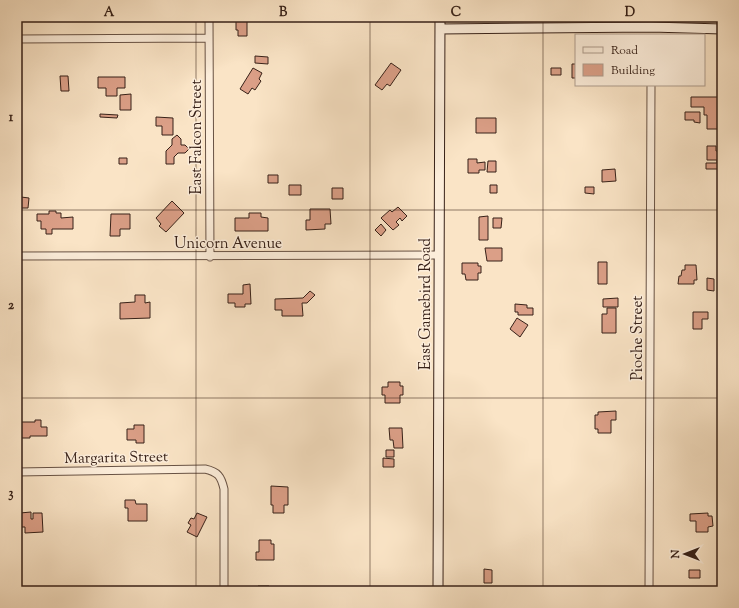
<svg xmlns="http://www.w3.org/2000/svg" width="739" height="608" viewBox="0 0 739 608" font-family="'Sorts Mill Goudy',serif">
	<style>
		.building { fill: #db9f87; stroke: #372118 }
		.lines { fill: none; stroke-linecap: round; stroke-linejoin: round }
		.street-casing { stroke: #685244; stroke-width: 9 }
		.secondary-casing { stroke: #372118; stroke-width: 11 }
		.street { stroke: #fcedda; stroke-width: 7 }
		.secondary { stroke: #fcedda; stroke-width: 9 }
		.grid { fill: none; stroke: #372118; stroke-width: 1; stroke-opacity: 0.55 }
		.labels { text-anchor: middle; stroke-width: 3; stroke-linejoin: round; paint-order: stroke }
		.street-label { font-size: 15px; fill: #372118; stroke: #fcedda }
		.neatline { fill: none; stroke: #372118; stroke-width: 1.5 }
		.grid-label { font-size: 13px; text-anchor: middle; font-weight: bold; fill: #372118 }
	</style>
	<rect width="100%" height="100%" fill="#fae4c6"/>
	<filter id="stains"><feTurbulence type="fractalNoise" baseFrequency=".005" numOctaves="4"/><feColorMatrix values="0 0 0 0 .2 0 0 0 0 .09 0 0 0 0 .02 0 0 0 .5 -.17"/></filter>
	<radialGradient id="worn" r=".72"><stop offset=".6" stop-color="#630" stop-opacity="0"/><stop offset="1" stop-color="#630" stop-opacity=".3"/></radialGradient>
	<path class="building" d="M236 17H247V36H238V30H236Z
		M255 56 268 57V64L255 63Z
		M391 63 401 70 390 86 387 84 382 90 375 85Z
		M572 64H576V78H572Z
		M253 68 262 73 259 79 261 81 255 90 252 88 248 94 240 89Z
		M551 68H561V75H551Z
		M60 76H68L69 91H61Z
		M98 77H125V88H117V96H106V88H98Z
		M131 94V110H120V95Z
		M691 97H719V129H707V115H704V107H691Z
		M685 112H700V123L694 122V120H685Z
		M100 114 118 115 117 118 100 117Z
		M156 117 173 118V135H162V126H156Z
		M476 118H496V133H476Z
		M177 135 181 139V145H185L189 149 185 153H178L174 157V164H166V151L172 145V139Z
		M707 146H716V151H722V172H718V169H706V163H717V160H707Z
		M119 158H127V164H119Z
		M468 159H477V163L485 162V170H479V173H468Z
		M488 161H496V172H487Z
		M615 169 616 181 602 182V170Z
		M268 175H278V183H268Z
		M289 185H301V195H289Z
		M490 185H497V193H490Z
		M585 187H594V194L585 193Z
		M332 188H343V199H332Z
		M21 197 29 198 28 208H20Z
		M172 201 184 213 166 232 159 226 161 224 156 218Z
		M398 207 407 216 402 221 400 218 396 222 399 225 393 230 381 218 390 210 392 212Z
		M310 209H330L331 224H325V229L306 230V220H310Z
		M49 211H56V213H61V218L73 217V229H52V234H46V229H41V221H37V214H49Z
		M249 213H261V217L268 218V231H235V218H249Z
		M111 214H130V229H120V236H110Z
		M488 216V240H479V217Z
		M493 218H502L501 228H493Z
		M381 224 386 230 381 236 375 230Z
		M485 248H502V261H487Z
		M598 262H607V284H598Z
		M462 263H478V266H481V273H478V280H466L465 274H462Z
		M685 265H696L697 280H694V284H678L679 276H681L682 270H685Z
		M707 278 714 279V291L707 290Z
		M250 284 251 304H245V307H235V303H228V294H243V285Z
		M310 291 315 295 307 303H302L303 316H282V310H275V299L303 298Z
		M135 295H145V303L150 302V318L120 319V303L135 302Z
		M618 298V307H603V299Z
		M515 304 527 305V308H533V315H518V312H515Z
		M607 308H616V333H602V314H607Z
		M693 312H708V319H702V329H693Z
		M517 318 528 325 520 337 510 329Z
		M388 382H400V386H403V395H400V403H385V395H382V387H388Z
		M616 411V420H611V433H598V429H595V415H598V412Z
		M35 420H41V427H47V436H30V438H20V436H17V425H20L19 422H35Z
		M134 425H144V443H136V440H127V429H134Z
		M389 428H402L403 448H394L393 440H390Z
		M386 450H394V457H386Z
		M383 458 394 459V467H383Z
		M271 486 288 487V505H284V513H273V505H271Z
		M125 500H135L136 504H147V521H128V508H125Z
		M31 512V519H33V513H42L43 532 25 533V527H20V513Z
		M197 513 207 517 197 537 187 532 191 525 188 523 191 518 194 519Z
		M708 513V516H712L713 526 708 527V532H696V521H690V514Z
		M259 540H271V544H274V560H256V552H259Z
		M484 569 492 570V583H484Z
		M689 570H700V578H689Z
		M258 586H269V591H258Z"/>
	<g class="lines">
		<defs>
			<path id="street" d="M209 17 210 257
				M17 39 209 38
				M17 256 439 255
				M17 472 205 469C218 472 221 476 224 489V591
				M649 591 651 85"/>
			<path id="secondary" d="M440 29 651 27 722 29
				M438 591 440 17"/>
		</defs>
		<use href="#street" class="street-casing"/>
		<use href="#secondary" class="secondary-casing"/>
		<use href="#street" class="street"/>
		<use href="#secondary" class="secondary"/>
	</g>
	<path class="grid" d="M196 17V591M370 17V591M543 17V591M17 210H722M17 398H722"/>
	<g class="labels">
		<g class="street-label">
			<text transform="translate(196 137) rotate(-90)" y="5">East Falcon Street</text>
			<text x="228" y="248">Unicorn Avenue</text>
			<text transform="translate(425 304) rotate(-90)" y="5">East Gamebird Road</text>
			<text transform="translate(637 338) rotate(-90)" y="5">Pioche Street</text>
			<text transform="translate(116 457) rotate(-1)" y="5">Margarita Street</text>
		</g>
	</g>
	<rect width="739" height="608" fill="none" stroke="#fae4c6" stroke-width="44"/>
	<rect x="575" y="34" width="130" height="52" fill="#fcedda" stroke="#ad9b8c"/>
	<rect x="583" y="47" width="20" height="6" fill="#fcedda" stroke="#ad9b8c"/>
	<text x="611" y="54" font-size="12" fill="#372118">Road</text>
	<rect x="583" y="64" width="20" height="12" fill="#db9f87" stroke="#ad9b8c"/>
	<text x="611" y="74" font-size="12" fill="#372118">Building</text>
	<g transform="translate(685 554) rotate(270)" stroke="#fcedda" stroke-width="3" paint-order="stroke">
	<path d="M0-3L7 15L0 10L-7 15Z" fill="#372118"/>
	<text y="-6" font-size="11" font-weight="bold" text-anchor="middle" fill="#372118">N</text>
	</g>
	<rect x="22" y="22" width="695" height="564" class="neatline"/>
	<g class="grid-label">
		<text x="109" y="16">A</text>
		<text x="283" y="16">B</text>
		<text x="456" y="16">C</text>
		<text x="630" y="16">D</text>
		<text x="11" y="121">1</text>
		<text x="11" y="309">2</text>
		<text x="11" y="497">3</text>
	</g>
	<rect width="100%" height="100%" filter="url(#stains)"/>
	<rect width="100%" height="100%" fill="url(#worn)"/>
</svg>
